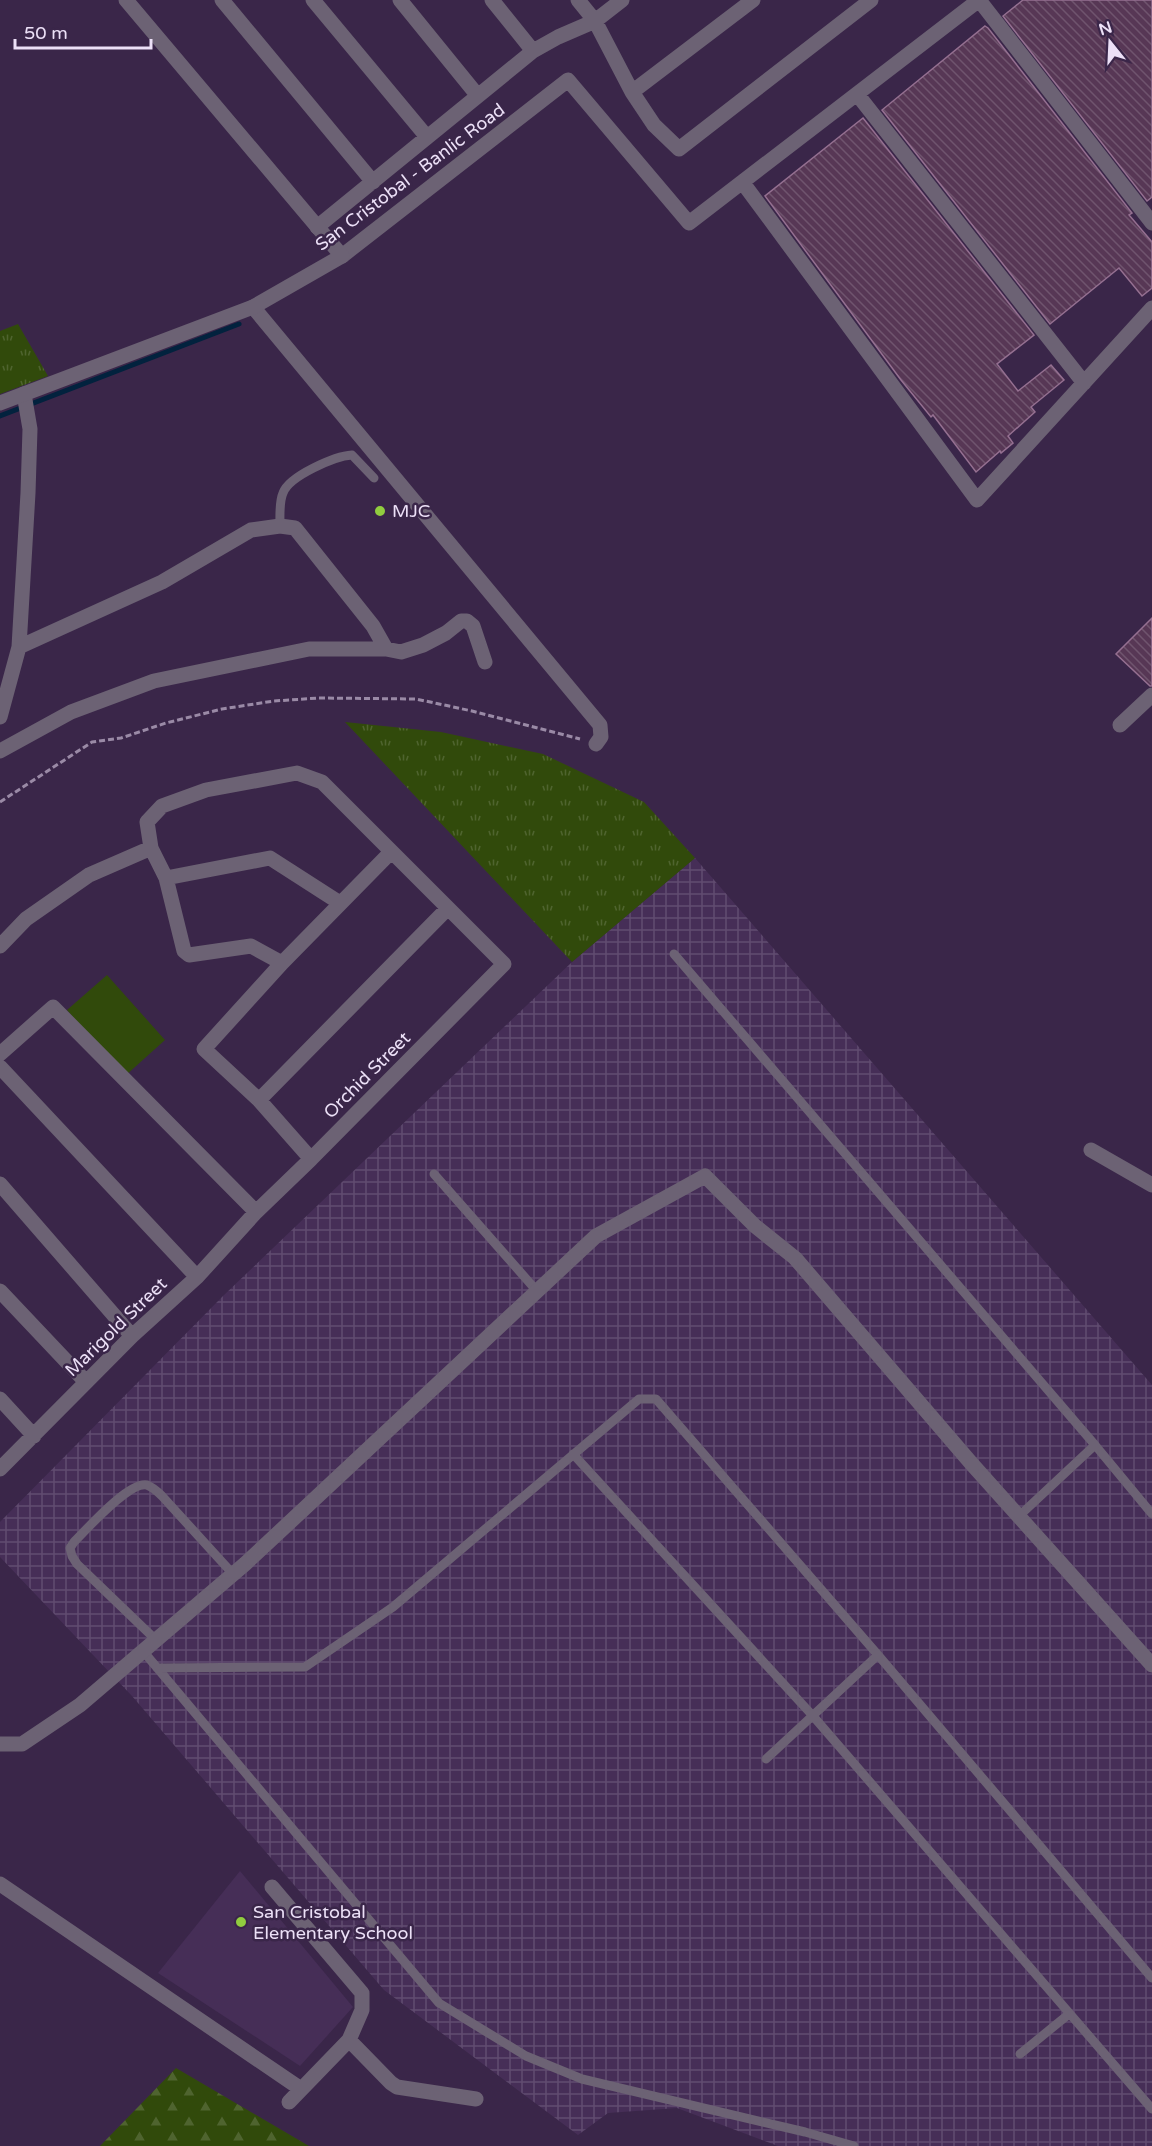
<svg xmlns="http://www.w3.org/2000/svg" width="1152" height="2146" viewBox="0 0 1152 2146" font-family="'Varela Round',sans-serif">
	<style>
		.built { fill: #462e57 }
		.industrial { fill: url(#industrial-grid) }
		.grass { fill: url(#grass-tufts) }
		.forest { fill: url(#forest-firs) }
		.garden { fill: #314a0b }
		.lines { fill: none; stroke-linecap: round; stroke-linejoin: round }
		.stream { stroke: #02223e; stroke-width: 5 }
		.building { fill: url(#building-back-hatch); stroke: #957091; stroke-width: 1.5 }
		.path { stroke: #9a8aa6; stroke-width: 3; stroke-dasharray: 6 3; stroke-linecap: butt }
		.service { stroke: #6c6274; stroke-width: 9 }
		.minor { stroke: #6c6274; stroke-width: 15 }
		.tertiary { stroke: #6c6274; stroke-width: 15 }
		.poi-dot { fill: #91cd3f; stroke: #3a2649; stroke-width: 2 }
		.labels { text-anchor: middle; stroke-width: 5; stroke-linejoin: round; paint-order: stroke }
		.street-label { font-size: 18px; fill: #ece0f7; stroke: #3a2649 }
		.poi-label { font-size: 18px; fill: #ece0f7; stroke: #3a2649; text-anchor: start }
	</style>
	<defs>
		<pattern id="industrial-grid" width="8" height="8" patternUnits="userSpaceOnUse" patternTransform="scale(1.5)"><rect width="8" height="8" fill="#462e57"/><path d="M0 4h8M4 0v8" fill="none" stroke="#614c70"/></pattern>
		<pattern id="grass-tufts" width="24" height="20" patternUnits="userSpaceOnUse" patternTransform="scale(1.5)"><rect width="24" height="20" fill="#314a0b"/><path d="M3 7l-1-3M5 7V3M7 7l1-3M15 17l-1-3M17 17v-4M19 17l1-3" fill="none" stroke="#4f642f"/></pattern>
		<pattern id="forest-firs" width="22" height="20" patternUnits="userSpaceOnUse" patternTransform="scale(1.5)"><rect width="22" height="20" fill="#314a0b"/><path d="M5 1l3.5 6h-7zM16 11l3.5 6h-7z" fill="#4f642f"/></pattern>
		<pattern id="building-back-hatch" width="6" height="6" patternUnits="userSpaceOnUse" patternTransform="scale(1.5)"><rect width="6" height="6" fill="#573755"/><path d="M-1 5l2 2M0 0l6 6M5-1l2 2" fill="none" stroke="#6f546e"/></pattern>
	</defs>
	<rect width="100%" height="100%" fill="#3a2649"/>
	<path class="built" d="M240 1871 353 2007 300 2066 158 1973Z"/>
	<path class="industrial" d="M695 858 1152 1385V2146H778L677 2108 608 2113 578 2135 384 1990 132 1696 0 1557V1522L223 1296 572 962Z"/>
	<path class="grass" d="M18 324 48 376 0 394V331Z
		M345 722 441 732 543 754 644 802 695 858 572 962Z"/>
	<path class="forest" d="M176 2068 309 2146H100Z"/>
	<path class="garden" d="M107 975 165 1040 125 1076 67 1010Z"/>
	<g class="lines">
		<path class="stream" d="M0 416 239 324"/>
	</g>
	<path class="building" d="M1023 0H1152V197L1147 201 1003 16Z
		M985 26 988 28 1132 213 1129 215 1152 242V288L1142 296 1119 268 1050 324 882 110Z
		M863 118 1034 335 997 364 1018 391 1051 365 1064 380 1031 407 1035 412 1008 436 1013 443 1001 453 1000 451 976 472 933 415 931 417 901 380 765 196Z
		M1152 618V686H1150L1116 654Z"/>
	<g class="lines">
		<path class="path" d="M0 802 92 742 121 738 166 723 222 709 274 701 319 698 416 699 472 711 580 739"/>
		<path class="service" d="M280 526C280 515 279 502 283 493 289 476 335 456 352 455L374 478
			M674 954 1095 1445
			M434 1174 536 1290
			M573 1454 813 1716 1152 2109
			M1019 1516 1095 1445 1152 1514
			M156 1640 77 1564 72 1556 70 1548 74 1542C87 1529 129 1481 147 1485 152 1487 158 1492 162 1496L233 1574
			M143 1651 439 2003 526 2056 582 2079 805 2132 854 2146
			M157 1668 305 1667 393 1607 639 1399H656L878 1655 1152 1978
			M766 1759 878 1655
			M1020 2054 1069 2014"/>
		<path class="minor" d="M222 0 373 182
			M313 0 427 137
			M400 0 478 96
			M492 0 533 51
			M578 0 595 21 632 92 654 125 679 149 871 0
			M979 0 1152 223
			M632 92 753 0
			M857 94 1084 383
			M743 183 977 500 1152 308
			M317 227 533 51 558 37 595 21 622 0
			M342 256 568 80 689 223 979 0
			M253 307 600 725 601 737 596 744
			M19 647 162 582 251 530 280 526 295 528 373 626 386 649
			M0 717 19 647 28 493 30 429 24 394
			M1120 725 1152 695
			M0 751 71 712 154 681 309 649H386L401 652 423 645 446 633 461 621H467L473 626 485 662
			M166 878 270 858 340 903
			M0 946 26 919 89 875 151 848
			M0 1054 53 1007 256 1212
			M0 1067 197 1277
			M259 1100 447 909
			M1091 1150 1152 1185
			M311 1159 259 1100 204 1049 282 963 391 852
			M0 1184 132 1336
			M0 1291 86 1382
			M0 1399 34 1436
			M0 1469 132 1336 197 1277 256 1212 311 1159 504 964 322 782 297 773 206 790 162 806 147 822 151 848 166 878 184 951 189 955 251 946 282 963
			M0 1744H22L80 1705 156 1640 245 1564 596 1236 705 1176 755 1226 795 1258 971 1463 1152 1665
			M0 1884 301 2089
			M272 1887 362 1993V2010L349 2040 289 2102
			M349 2040 391 2083 397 2087 476 2099"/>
		<path class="tertiary" d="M0 403 253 307 342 256 126 0"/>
	</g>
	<g class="poi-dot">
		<circle cx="380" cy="511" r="6"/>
		<circle cx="241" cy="1922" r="6"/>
	</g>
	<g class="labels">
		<g class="street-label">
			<text transform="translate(410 177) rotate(-37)" y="6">San Cristobal - Banlic Road</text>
			<text transform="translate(367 1075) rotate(-45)" y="6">Orchid Street</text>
			<text transform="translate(116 1327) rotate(-44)" y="6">Marigold Street</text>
		</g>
		<g class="poi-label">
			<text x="392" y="517">MJC</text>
			<text x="253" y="1918">San Cristobal<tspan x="253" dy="21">Elementary School</tspan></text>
		</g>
	</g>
	<g transform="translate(1110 42) rotate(342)" stroke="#3a2649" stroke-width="4.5" paint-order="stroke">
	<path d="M0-4.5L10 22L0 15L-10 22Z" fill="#ece0f7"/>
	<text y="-9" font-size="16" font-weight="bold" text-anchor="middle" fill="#ece0f7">N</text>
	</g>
	<path d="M15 39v9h136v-9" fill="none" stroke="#ece0f7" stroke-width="3"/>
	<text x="24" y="39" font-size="18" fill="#ece0f7" stroke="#3a2649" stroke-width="4.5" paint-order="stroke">50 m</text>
</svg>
